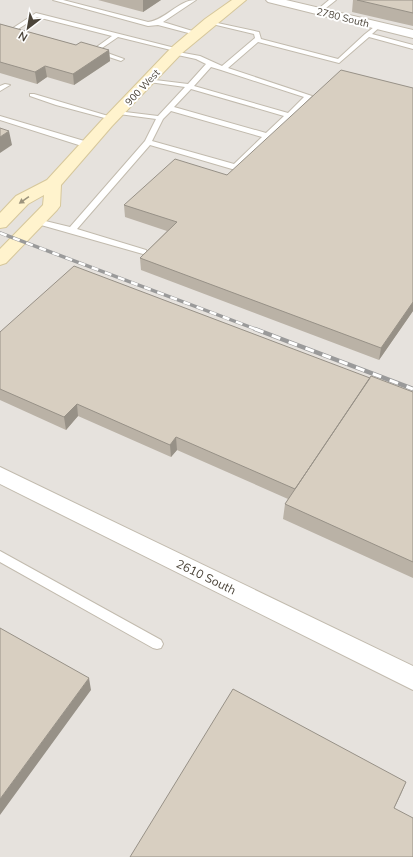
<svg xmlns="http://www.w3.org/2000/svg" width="413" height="857" viewBox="0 0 413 857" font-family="Mulish,sans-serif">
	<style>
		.industrial { fill: #e6e2dd }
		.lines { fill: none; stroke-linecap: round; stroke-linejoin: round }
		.lane-casing { stroke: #c2bbae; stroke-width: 2 }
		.street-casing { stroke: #c2bbae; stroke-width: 2 }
		.secondary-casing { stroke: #d6c79b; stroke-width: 2 }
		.lane { fill: #fff; fill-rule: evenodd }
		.street { fill: #fff; fill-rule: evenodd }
		.secondary { fill: #fff3cd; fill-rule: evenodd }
		.rail-far1-casing { stroke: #9a9a9a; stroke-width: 3.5 }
		.rail-casing { stroke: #9a9a9a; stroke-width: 4.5 }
		.rail-far1 { stroke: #fff; stroke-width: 2.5; stroke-dasharray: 7; stroke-linecap: butt }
		.rail { stroke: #fff; stroke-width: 3; stroke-dasharray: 9; stroke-linecap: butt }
		.wall { fill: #bab2a6 }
		.shaded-wall { fill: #979187 }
		.building { fill: #d8cfc1; stroke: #979187 }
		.oneway { fill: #9c937c }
		.labels { text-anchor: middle; stroke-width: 4; stroke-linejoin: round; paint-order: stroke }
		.far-street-label { font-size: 10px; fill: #4b4439; stroke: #fff }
		.street-label { font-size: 12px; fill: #4b4439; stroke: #fff }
	</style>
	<rect width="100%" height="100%" fill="#f6f3ec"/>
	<path class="industrial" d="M0 0H413V857H0Z"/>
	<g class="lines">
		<defs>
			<path id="lane" d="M53 0H63L148 22C166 20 178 0 196 0L163 22 199 33 196 35 158 25 148 26Z
				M329 0H336L321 12H317V10Z
				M36 13 179 49 180 50 178 52 200 56 222 66 255 38 254 34 208 23V21L259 32 261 39 338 59 365 34 378 24 381 26 372 34 413 45V49L369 37 339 63 258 42 228 68 312 96 238 169H232L150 145 77 229 146 250 147 252 143 254 34 223 33 221 37 219 70 227 145 141 156 119 119 114 116 112 117 111 158 116 185 87 149 82 147 81V79L188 84 206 64 196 59 173 54 172 53 175 51 118 37 99 50 124 59 121 61 91 51 112 36 37 17 15 31 10 30ZM211 67 221 70 304 97 288 113 194 86ZM191 89 284 116 266 133 174 107ZM171 111 262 137 234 164 152 141 163 119Z
				M5 84 10 85 0 91V86Z
				M30 94H34L115 118 112 120 56 105 30 96Z
				M0 116 91 143 92 145 88 147H85L0 120Z
				M0 551 161 640 163 644 161 648 157 649 153 648 0 562Z"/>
			<path id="street" d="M266 0H286L413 30V38L268 2Z
				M0 467 413 666V690L0 484Z"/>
			<path id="secondary" d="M232 0H246L182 53 112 126 61 185 60 206 57 210 6 263 0 265V249L43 205 44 195 28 204 6 227 0 228V213L16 196 47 180 102 120 172 47 205 19Z"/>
		</defs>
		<use href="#lane" class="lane-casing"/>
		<use href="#street" class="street-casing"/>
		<use href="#secondary" class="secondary-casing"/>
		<use href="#lane" class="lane"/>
		<use href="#street" class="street"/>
		<use href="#secondary" class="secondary"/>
		<defs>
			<path id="rail-far1" d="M0 233 258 330"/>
			<path id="rail" d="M255 329 413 389"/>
		</defs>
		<use href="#rail-far1" class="rail-far1-casing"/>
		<use href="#rail" class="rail-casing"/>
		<use href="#rail-far1" class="rail-far1"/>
		<use href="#rail" class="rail"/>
	</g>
	<path class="wall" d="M98 0H161L143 12Z
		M353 0H413V26L352 12Z
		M0 24 76 45 109 50 110 61 74 85 47 77 37 84 0 73Z
		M413 88V311L379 360 141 270 140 258 167 231 125 217 124 205 227 175Z
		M0 332 370 378 413 392V578L283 519 285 504 288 499 177 450 171 457 78 416 66 430 0 400Z"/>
	<path class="shaded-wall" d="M143 0H161L143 12Z
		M109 50 110 61 74 85 73 74Z
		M45 66 47 77 37 84 35 72Z
		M9 131 12 145 0 153V137Z
		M413 302V311L379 360 381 348Z
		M77 404 78 416 66 430 64 417Z
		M176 437 177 450 171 457 170 445Z
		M89 678 91 690 0 815V799Z
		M406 782 401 794 389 819 394 808Z"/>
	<path class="building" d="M357 0H413V13Z
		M0 24 76 45 81 42 109 50 73 74 45 66 35 72 0 62Z
		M341 70 413 88V302L381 348 140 258 177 222 124 205 175 159 227 175Z
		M0 128 9 131 0 137Z
		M74 266 370 378 295 489 176 437 170 445 77 404 64 417 0 389V332Z
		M371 376 413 392V562L285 504Z
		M0 628 89 678 0 799Z
		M233 689 406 782 394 808 413 818V857H130Z"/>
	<defs><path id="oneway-solid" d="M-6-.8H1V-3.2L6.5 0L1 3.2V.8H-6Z"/></defs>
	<use class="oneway" href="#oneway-solid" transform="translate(24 200) rotate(145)"/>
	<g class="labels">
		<g class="far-street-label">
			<text transform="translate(343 17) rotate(14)" y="4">2780 South</text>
			<text transform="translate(142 87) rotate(-47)" y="4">900 West</text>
		</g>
		<g class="street-label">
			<text transform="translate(206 577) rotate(26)" y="4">2610 South</text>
		</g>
	</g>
	<g transform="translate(28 28) rotate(211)" stroke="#ffffff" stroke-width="3" paint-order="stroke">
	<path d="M0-3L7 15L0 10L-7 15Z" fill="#4b4439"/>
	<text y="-6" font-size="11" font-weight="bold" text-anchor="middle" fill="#4b4439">N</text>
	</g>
</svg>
